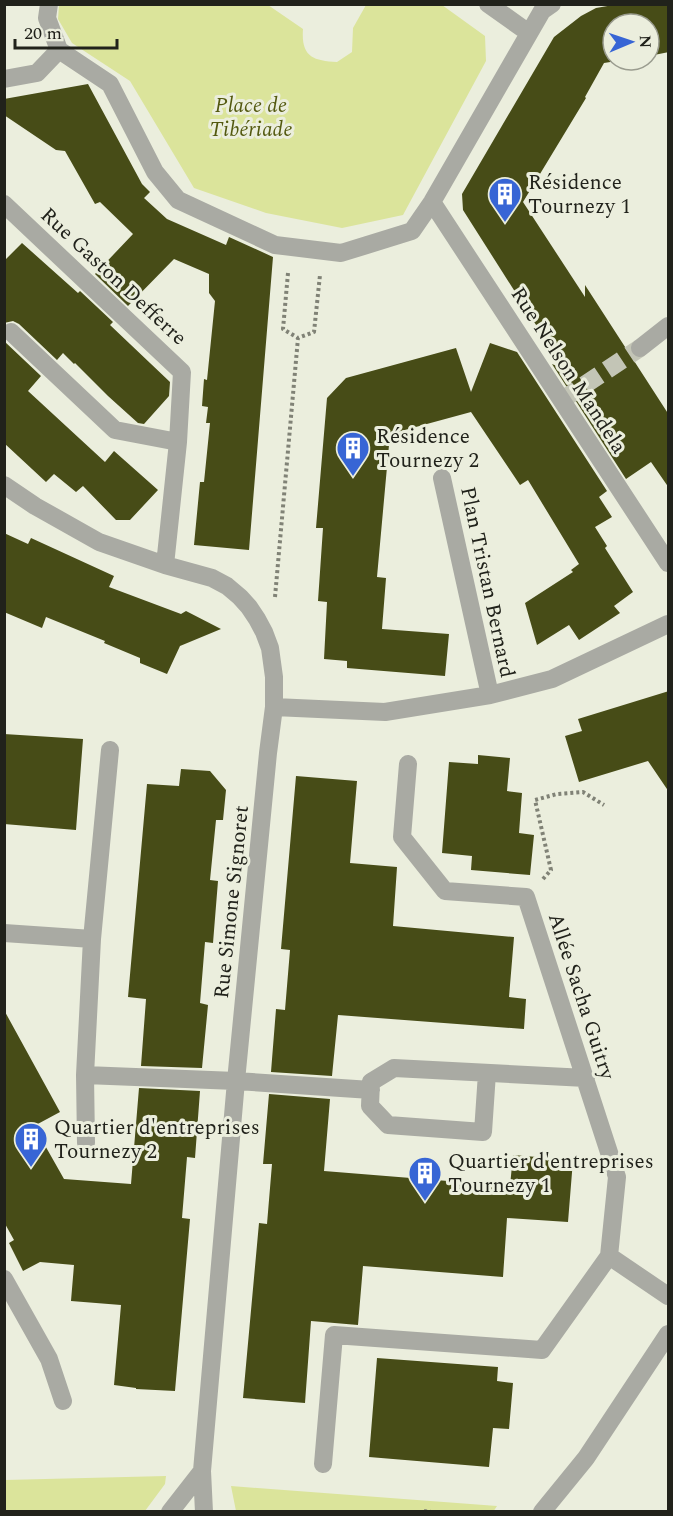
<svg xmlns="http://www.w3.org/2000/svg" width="673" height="1516" viewBox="0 0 673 1516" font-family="Spectral,serif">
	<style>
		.green { fill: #dbe49b }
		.building { fill: #474c17 }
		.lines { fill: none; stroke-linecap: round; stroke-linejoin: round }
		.minor-tunnel { stroke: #c3c5b6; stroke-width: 18; stroke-dasharray: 18 9; stroke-linecap: butt }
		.path { stroke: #808276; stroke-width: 4; stroke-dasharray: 3 3; stroke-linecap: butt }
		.minor { stroke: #a9aaa3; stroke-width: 18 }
		.labels { text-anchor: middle; stroke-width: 6; stroke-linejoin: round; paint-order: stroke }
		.park-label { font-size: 21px; font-style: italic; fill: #53590f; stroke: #ebeedd }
		.poi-label { font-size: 21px; fill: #21221b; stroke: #ebeedd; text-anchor: start }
		.street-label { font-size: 21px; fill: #21221b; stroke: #ebeedd }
	</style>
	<rect width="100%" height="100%" fill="#ebeedd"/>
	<path class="green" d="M59 5H268L303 29C301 56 312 61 337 62L352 52 353 28 366 5H442L485 36 486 61 403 215 342 228 266 213 194 188 130 81 72 43 58 19Z
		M166 1476 165 1484 145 1511H5V1480Z
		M231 1486 497 1506 493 1512 236 1511Z"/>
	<path class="building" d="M619 4H669V52L649 56V24H613V60H623L604 63 585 97 586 98 523 202 585 297V285L669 415V488L651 462 626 479 552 364 564 369 463 210 462 194 554 37 581 16 596 8Z
		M88 84 142 184 150 192 144 198 167 219 226 245 229 237 273 257 249 550 194 545 200 482H204L210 423H206L208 407 202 406 204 379 207 380 215 301 209 293V274L174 259 128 306 95 274 133 234 100 202 95 204 65 151 56 150 4 115V99Z
		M22 243 78 293 80 291 113 322 110 325 170 382 169 396 144 424 138 423 108 396 75 363 74 364 63 353 57 360 19 324 13 321 4 323V261Z
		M4 341 41 376 28 391 105 462 114 451 158 490 130 520H116L83 486 76 492 54 474 46 482 4 443Z
		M490 343 517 352 607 491 599 497 612 517 595 527 607 546 605 548 633 592 614 606 620 613 579 640 569 625 537 645 525 603 573 572 571 570 579 564 528 480 520 485 471 412 390 434 377 577 386 578 382 629 449 634 445 676 347 668V661L324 659 327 602 318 601 323 528H316L327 398 346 378 456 348 471 392Z
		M4 533 28 544 31 538 114 576 109 587 181 614 186 611 221 629 180 646 167 674 140 663V658L104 643 105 641 46 617 42 628 4 612Z
		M669 691V792L648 761 579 782 565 736 582 731 578 719Z
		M4 734 83 739 76 830 4 824Z
		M478 755 510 758 507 791 522 793 519 833 534 835 530 875 471 870 472 856 442 853 449 762 478 764Z
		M181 769 210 771 226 790 223 820H216L210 880 218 881 213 943 205 942 200 1003 208 1005 202 1068 141 1066 146 999 128 997 147 784 179 786Z
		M296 776 357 781 350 863 397 867 393 926 514 937 509 997 526 999 524 1029 338 1015 332 1076 271 1072 276 1009 285 1010 290 950 281 949Z
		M4 1010 60 1112 34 1126 64 1179 131 1184 139 1088 200 1091 195 1158 187 1157 182 1218 190 1219 175 1391 136 1389V1388L114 1385 121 1305 71 1301 74 1265 40 1262 23 1271 9 1243 14 1240 4 1222Z
		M269 1094 330 1099 324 1171 510 1186 513 1155 573 1160 568 1222 507 1218 503 1277 363 1266 358 1325 311 1321 305 1403 243 1398 259 1223 267 1224 272 1164H263Z
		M377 1358 498 1367 497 1381 513 1383 509 1429 493 1428 489 1467 369 1457Z"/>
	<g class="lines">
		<path class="minor-tunnel" d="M562 400 640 348"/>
		<path class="path" d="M288 273 283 329 298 338 314 332 320 275
			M275 597 298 338
			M543 879 551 870 535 800 557 794 583 792 604 805
			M424 1511 431 1512"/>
		<path class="minor" d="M49 4 47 18 59 50
			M488 4 529 33
			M59 50 110 84 155 172 178 200 275 245 341 253 412 231 432 202 542 11 552 4
			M4 79 37 73 59 50
			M432 202 668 563
			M4 204 182 372 178 442 165 565
			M11 332 115 430 178 442
			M640 348 668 326
			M442 478 490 695
			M4 485 35 506 99 542 165 565 212 578 227 586 240 597 249 607 257 619 264 632 270 648 274 677V707L268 753 236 1081 202 1471 204 1512
			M274 707 385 712 490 695 552 679 668 624
			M408 764 402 837 445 891 526 897 617 1177 609 1256 668 1296
			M4 933 92 939
			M487 1073 483 1132 388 1125 370 1106 371 1082 394 1068 586 1078
			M85 1075 236 1081 371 1090
			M86 1143 85 1075 92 939 110 750
			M4 1279 49 1359 63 1401
			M323 1464 334 1335 542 1350 609 1256
			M170 1512 202 1471
			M542 1512 586 1458 668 1334"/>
	</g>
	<defs>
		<symbol id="building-pin" viewBox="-11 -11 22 30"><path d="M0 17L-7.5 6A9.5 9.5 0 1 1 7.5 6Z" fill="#3765d5" stroke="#ebeedd"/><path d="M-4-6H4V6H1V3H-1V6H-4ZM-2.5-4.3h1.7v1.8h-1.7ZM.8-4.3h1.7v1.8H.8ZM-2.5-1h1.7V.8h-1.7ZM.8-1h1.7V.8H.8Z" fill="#fff"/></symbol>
	</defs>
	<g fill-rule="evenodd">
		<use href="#building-pin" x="486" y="175" width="38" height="52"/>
		<use href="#building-pin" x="334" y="429" width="38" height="52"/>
		<use href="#building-pin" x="12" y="1120" width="38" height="52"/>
		<use href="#building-pin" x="406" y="1154" width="38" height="52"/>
	</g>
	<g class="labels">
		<g class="park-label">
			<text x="251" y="112">Place de<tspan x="251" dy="24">Tibériade</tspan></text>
		</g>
		<g class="poi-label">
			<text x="528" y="189">Résidence<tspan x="528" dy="24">Tournezy 1</tspan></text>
			<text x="376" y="443">Résidence<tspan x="376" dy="24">Tournezy 2</tspan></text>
			<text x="54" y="1134">Quartier d'entreprises<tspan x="54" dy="24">Tournezy 2</tspan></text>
			<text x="448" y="1168">Quartier d'entreprises<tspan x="448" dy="24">Tournezy 1</tspan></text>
		</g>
		<g class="street-label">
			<text transform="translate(114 276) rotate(43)" y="7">Rue Gaston Defferre</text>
			<text transform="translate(569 370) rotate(57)" y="7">Rue Nelson Mandela</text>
			<text transform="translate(488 582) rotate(78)" y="7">Plan Tristan Bernard</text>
			<text transform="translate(231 902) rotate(-84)" y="7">Rue Simone Signoret</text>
			<text transform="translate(582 996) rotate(72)" y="7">Allée Sacha Guitry</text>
		</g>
	</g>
	<rect width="673" height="1516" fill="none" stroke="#21221b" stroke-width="12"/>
	<g transform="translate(631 42) rotate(88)"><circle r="28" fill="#ebeedd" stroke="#9a9c8f" stroke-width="1.5"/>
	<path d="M0-4.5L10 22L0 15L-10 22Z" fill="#3765d5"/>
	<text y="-9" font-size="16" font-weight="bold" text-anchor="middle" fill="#21221b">N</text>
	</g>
	<path d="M15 39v9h102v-9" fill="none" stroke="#21221b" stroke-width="3"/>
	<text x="24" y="39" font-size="18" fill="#21221b" stroke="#ebeedd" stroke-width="4.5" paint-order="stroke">20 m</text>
</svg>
